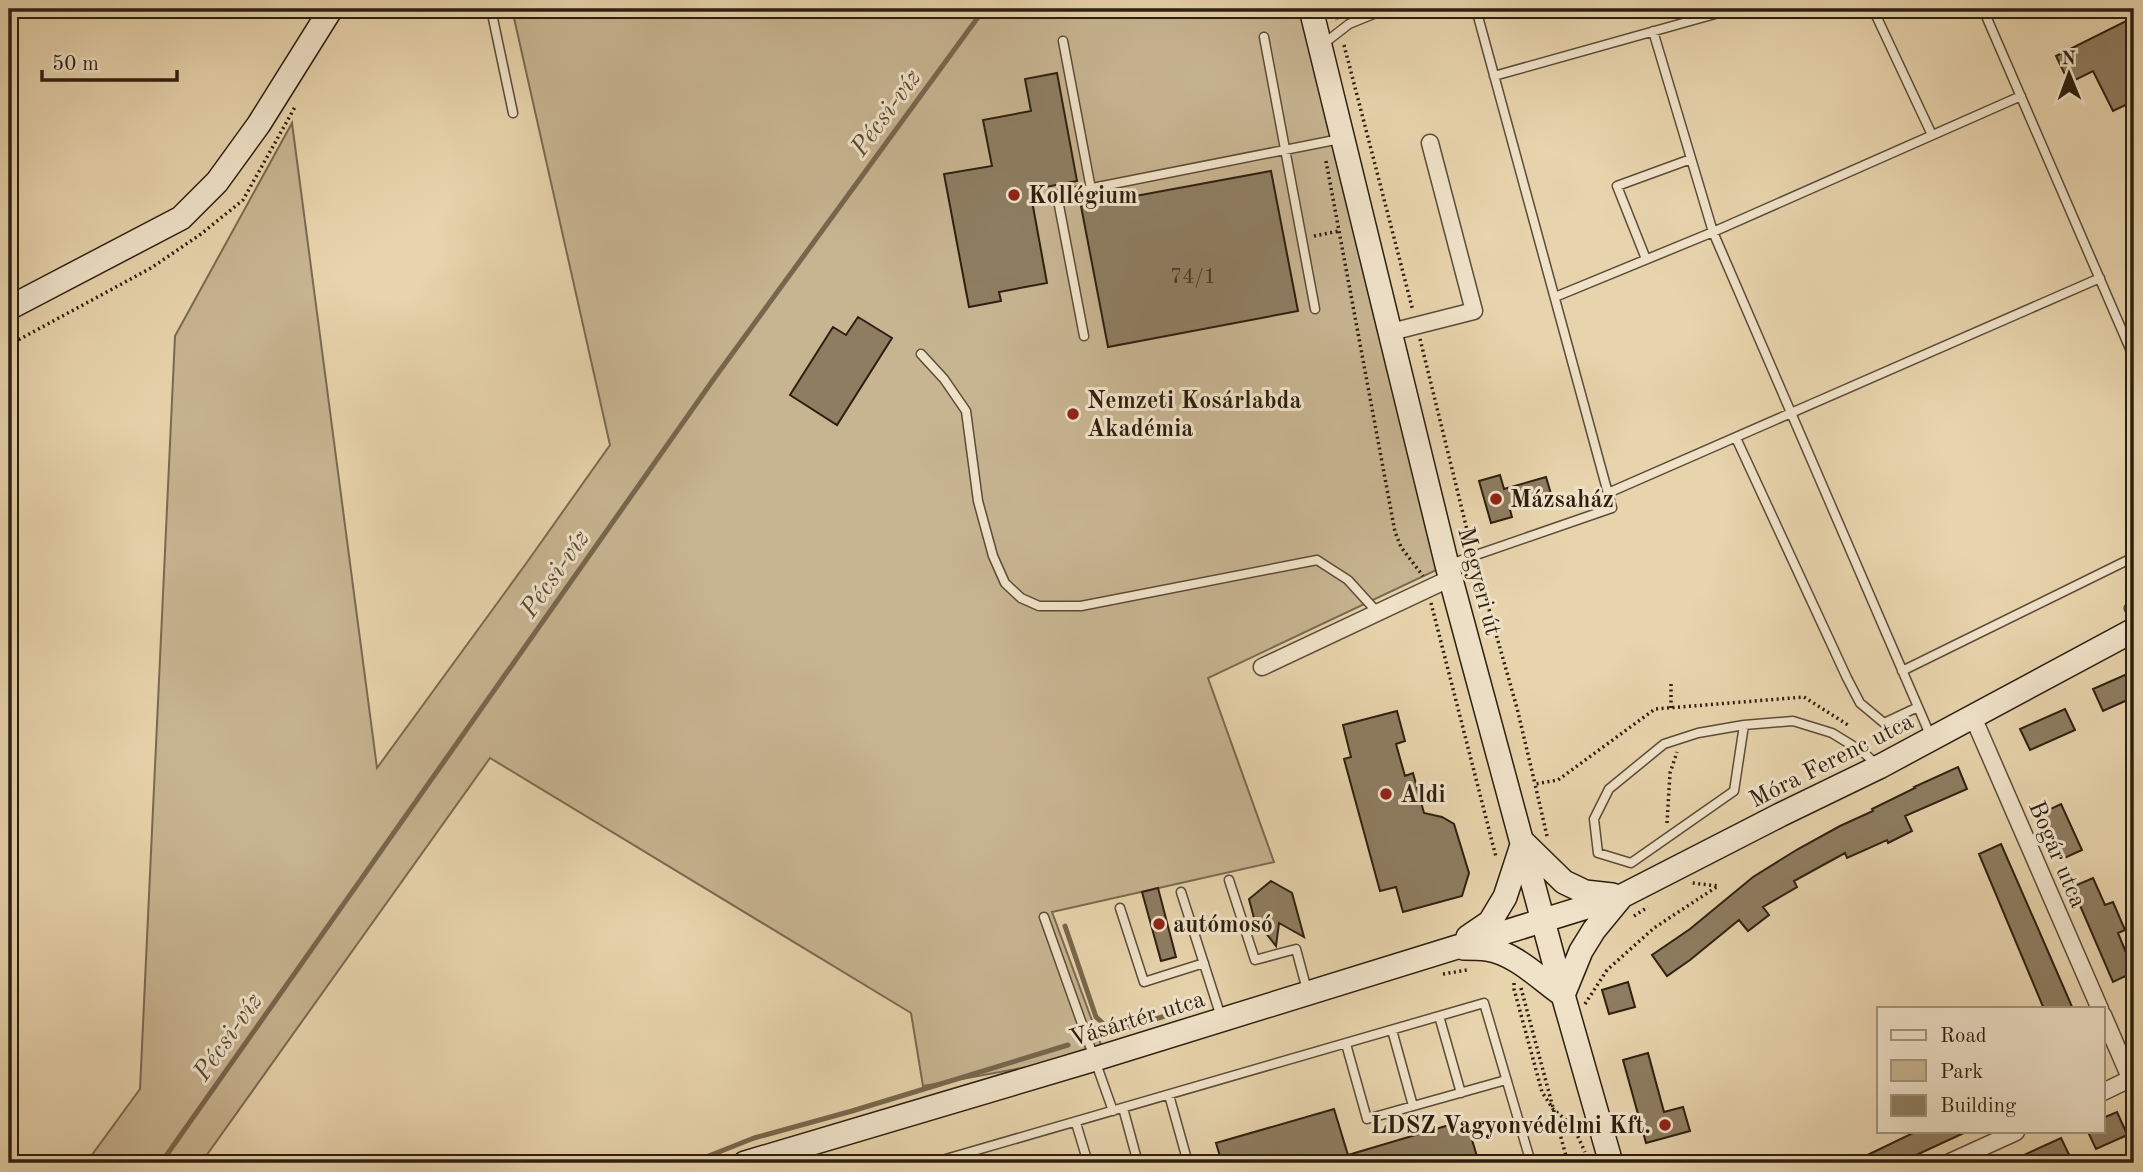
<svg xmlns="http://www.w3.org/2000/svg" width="2143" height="1172" viewBox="0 0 2143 1172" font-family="'Old Standard TT',serif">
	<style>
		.green { fill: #c7b491; stroke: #7a6a50; stroke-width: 2 }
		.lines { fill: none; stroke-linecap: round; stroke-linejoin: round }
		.stream { stroke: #77664d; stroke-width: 5 }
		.building { fill: #8e7d61; stroke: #2d1f0f; stroke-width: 2 }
		.lane-casing { stroke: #5c4c36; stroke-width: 11 }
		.street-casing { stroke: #5c4c36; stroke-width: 19 }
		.secondary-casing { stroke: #2d1f0f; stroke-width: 26 }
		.path { stroke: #2d1f0f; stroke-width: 3.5; stroke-dasharray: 2 3.5; stroke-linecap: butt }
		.lane { stroke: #efe2c9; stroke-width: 8 }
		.street { stroke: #efe2c9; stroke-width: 16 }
		.secondary { stroke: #efe2c9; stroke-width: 23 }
		.poi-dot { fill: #8f2418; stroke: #efe2c9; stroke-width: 2.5 }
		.labels { text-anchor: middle; stroke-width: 6; stroke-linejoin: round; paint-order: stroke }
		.number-label { font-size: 21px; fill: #453624 }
		.poi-label { font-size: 24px; font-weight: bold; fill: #2d1f0f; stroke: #efe2c9; text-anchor: start }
		.street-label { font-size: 24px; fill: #2d1f0f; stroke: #efe2c9 }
		.water-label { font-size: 26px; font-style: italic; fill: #584933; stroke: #efe2c9 }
	</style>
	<rect width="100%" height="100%" fill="#e7d3ac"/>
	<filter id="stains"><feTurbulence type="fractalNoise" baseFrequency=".00286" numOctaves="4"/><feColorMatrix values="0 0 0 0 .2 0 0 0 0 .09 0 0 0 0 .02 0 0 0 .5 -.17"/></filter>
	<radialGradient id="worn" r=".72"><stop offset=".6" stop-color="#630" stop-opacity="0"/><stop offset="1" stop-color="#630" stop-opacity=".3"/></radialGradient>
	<path class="green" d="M512 9H1311L1447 565 1208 678 1274 862 1052 912 1104 1053 923 1086 911 1013 490 758 201 1163H86L140 1089 175 336 292 123 377 768 525 565 610 445Z"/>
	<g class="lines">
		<path class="stream" d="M1065 926 1096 1017 1107 1027 1123 1029 1204 1004
			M1102 1035 1119 1030
			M161 1163 713 380 984 9
			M691 1163 754 1138 852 1111 1068 1045"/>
	</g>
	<path class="building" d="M2134 17V101L2113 111 2093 71 2069 83 2056 56Z
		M1057 73 1077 181 1030 190 1047 283 999 292 1001 301 969 307 944 174 992 166 983 120 1031 111 1025 79Z
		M1271 171 1298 311 1108 347 1081 206Z
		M858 317 892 338 837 425 790 395 833 327 846 335Z
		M1500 475 1504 489 1546 477 1551 494 1509 506 1512 517 1491 523 1479 481Z
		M2134 671V697L2103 711 2093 689Z
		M2065 709 2075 730 2030 750 2020 729Z
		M1397 711 1405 741 1396 744 1405 776 1413 773 1424 813 1442 817 1454 824 1469 873 1462 896 1403 912 1396 887 1380 891 1344 759 1351 757 1343 725Z
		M1958 767 1967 789 1905 816 1912 831 1888 843 1887 840 1847 858 1845 853 1794 881 1797 887 1763 907 1769 915 1748 931 1739 920 1690 960 1667 976 1652 955 1690 929 1753 877 1798 849 1840 826 1873 811 1872 809 1915 788 1914 787Z
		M2061 804 2082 850 2060 860 2040 814Z
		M2001 844 2043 940 2073 1009H2044L1979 854Z
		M2093 878 2105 905 2113 902 2125 930 2118 933 2134 972 2113 982 2072 887Z
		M1271 881 1292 893 1304 937 1279 923 1276 946 1254 918 1249 899Z
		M1158 888 1176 957 1161 961 1142 892Z
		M1628 982 1635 1007 1609 1014 1602 990Z
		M1648 1053 1664 1112 1683 1107 1690 1131 1646 1143 1623 1060Z
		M1334 1109 1348 1155 1466 1120 1479 1163H1222L1216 1143Z
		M2117 1112 2126 1132H2134L2096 1149 2088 1132H2103V1118Z
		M1915 1132H1966L1899 1163H1851Z
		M2061 1138 2073 1163H2007L2037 1149Z"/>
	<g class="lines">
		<defs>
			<path id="lane" d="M491 9 513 113
				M1873 9 1932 135
				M1983 9 2134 358
				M1653 31 1713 232 1931 737
				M1264 37 1315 309
				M1063 41 1091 189
				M1322 45 1349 24 1386 9
				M1494 76 1733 9
				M1646 259 1617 186 1691 159
				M1555 297 1713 232 2021 96
				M1084 336 1057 195 1340 139
				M921 354 944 379 966 411 978 501 993 556 1005 583 1021 598 1039 606H1081L1317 560 1348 580 1378 613
				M1736 438 1847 678 1860 703 1884 723 1918 707
				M1608 493 2100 278
				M1450 564 1612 508 1476 9
				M2129 608 2134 621
				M1902 671 2134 557
				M1744 725 1734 791 1631 863 1598 853 1594 819 1609 789 1664 744 1698 733 1744 725 1793 721 1832 733 1863 752 1877 765
				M1229 880 1255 960 1296 949 1307 990
				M1181 892 1221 1017
				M1120 908 1144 982 1204 963
				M1044 917 1113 1111
				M1439 1016 1461 1093
				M1392 1030 1413 1106
				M1346 1044 1367 1119 1506 1080
				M1169 1095 1188 1163
				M1123 1108 1138 1163
				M1076 1123 1088 1163
				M932 1163 1484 1003 1531 1163"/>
			<path id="street" d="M1391 332 1474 311 1430 143
				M1262 667 1451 578
				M1973 717 2100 1009
				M2103 1015 2134 1087
				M2103 1092 2134 1077
				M1948 1163 2016 1132"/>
			<path id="secondary" d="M1311 9 1447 565 1563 995 1611 1163
				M9 308 181 218 217 182 259 124 331 9
				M1468 937 1490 922 1505 897 1523 842 1564 882 1585 892 1612 895
				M1464 948C1471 948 1479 948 1487 949 1515 953 1540 979 1563 995
				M1563 995 1581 951 1594 930 1622 896
				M745 1163 1095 1059 1622 896 1780 815 1879 767 2134 630"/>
		</defs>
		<use href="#lane" class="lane-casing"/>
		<use href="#street" class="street-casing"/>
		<use href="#secondary" class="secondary-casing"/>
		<path class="path" d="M1334 9 1337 20
			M1344 45 1413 311
			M1326 161 1395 532 1401 547 1423 576
			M1314 236 1339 231
			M1420 339 1471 546
			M9 345 151 268 201 234 243 200 295 107
			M1477 567 1517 708 1535 784
			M1431 603 1496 857
			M1671 684V708
			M1667 823 1670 773 1677 752
			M1547 836 1535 784 1558 780 1655 709 1804 697 1848 725
			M1634 916 1648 907
			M1443 974 1467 970
			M1514 983V989L1542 1092 1553 1109 1573 1126 1585 1152
			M1521 988 1567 1160 1553 1163
			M1585 1004 1607 970 1654 928 1718 886 1692 883"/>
		<use href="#lane" class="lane"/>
		<use href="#street" class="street"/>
		<use href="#secondary" class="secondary"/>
	</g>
	<g class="poi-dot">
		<circle cx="1014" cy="195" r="7"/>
		<circle cx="1073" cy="414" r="7"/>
		<circle cx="1496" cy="499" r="7"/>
		<circle cx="1386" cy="794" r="7"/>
		<circle cx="1159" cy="924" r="7"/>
		<circle cx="1665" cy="1125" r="7"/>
	</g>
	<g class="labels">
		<g class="number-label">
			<text x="1193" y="283">74/1</text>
		</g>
		<g class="poi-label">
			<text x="1028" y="203">Kollégium</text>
			<text x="1087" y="408">Nemzeti Kosárlabda<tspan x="1087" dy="28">Akadémia</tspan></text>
			<text x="1510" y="507">Mázsaház</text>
			<text x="1400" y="802">Aldi</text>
			<text x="1173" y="932">autómosó</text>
			<text x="1651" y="1133" text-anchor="end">LDSZ Vagyonvédelmi Kft.</text>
		</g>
		<g class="street-label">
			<text transform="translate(1480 581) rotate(75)" y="8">Megyeri út</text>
			<text transform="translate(1831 760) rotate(-27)" y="8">Móra Ferenc utca</text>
			<text transform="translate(2058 854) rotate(67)" y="8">Bogár utca</text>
			<text transform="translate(1137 1018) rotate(-17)" y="8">Vásártér utca</text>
		</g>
		<g class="water-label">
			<text transform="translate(885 112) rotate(-54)" y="9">Pécsi-víz</text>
			<text transform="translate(554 573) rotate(-55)" y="9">Pécsi-víz</text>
			<text transform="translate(227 1036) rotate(-55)" y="9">Pécsi-víz</text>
		</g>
	</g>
	<rect width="2143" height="1172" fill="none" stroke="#e7d3ac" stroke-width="35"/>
	<rect x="10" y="10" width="2122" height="1151" fill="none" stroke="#2d1f0f" stroke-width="3.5"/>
	<rect x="18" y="18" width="2108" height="1137" fill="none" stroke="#2d1f0f" stroke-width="2"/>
	<rect x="1877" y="1007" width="228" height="126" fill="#efe2c9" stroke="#a1947f" stroke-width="2"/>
	<rect x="1891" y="1030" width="35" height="10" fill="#efe2c9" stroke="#a1947f" stroke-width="2"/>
	<text x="1940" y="1042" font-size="21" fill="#2d1f0f">Road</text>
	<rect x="1891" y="1060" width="35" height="21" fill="#c7b491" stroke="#a1947f" stroke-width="2"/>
	<text x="1940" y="1078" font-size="21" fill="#2d1f0f">Park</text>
	<rect x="1891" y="1095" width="35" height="21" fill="#8e7d61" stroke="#a1947f" stroke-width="2"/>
	<text x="1940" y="1112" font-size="21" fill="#2d1f0f">Building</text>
	<g transform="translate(2069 74) rotate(359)" stroke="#efe2c9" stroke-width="5" paint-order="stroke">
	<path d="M0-5L12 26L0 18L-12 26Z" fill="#2d1f0f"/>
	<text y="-10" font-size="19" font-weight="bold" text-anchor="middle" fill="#2d1f0f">N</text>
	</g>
	<path d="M42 70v10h135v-10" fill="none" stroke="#2d1f0f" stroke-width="3.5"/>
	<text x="52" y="70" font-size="21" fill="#2d1f0f" stroke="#efe2c9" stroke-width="5" paint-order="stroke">50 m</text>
	<rect width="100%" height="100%" filter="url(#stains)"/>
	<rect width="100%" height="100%" fill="url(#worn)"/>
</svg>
